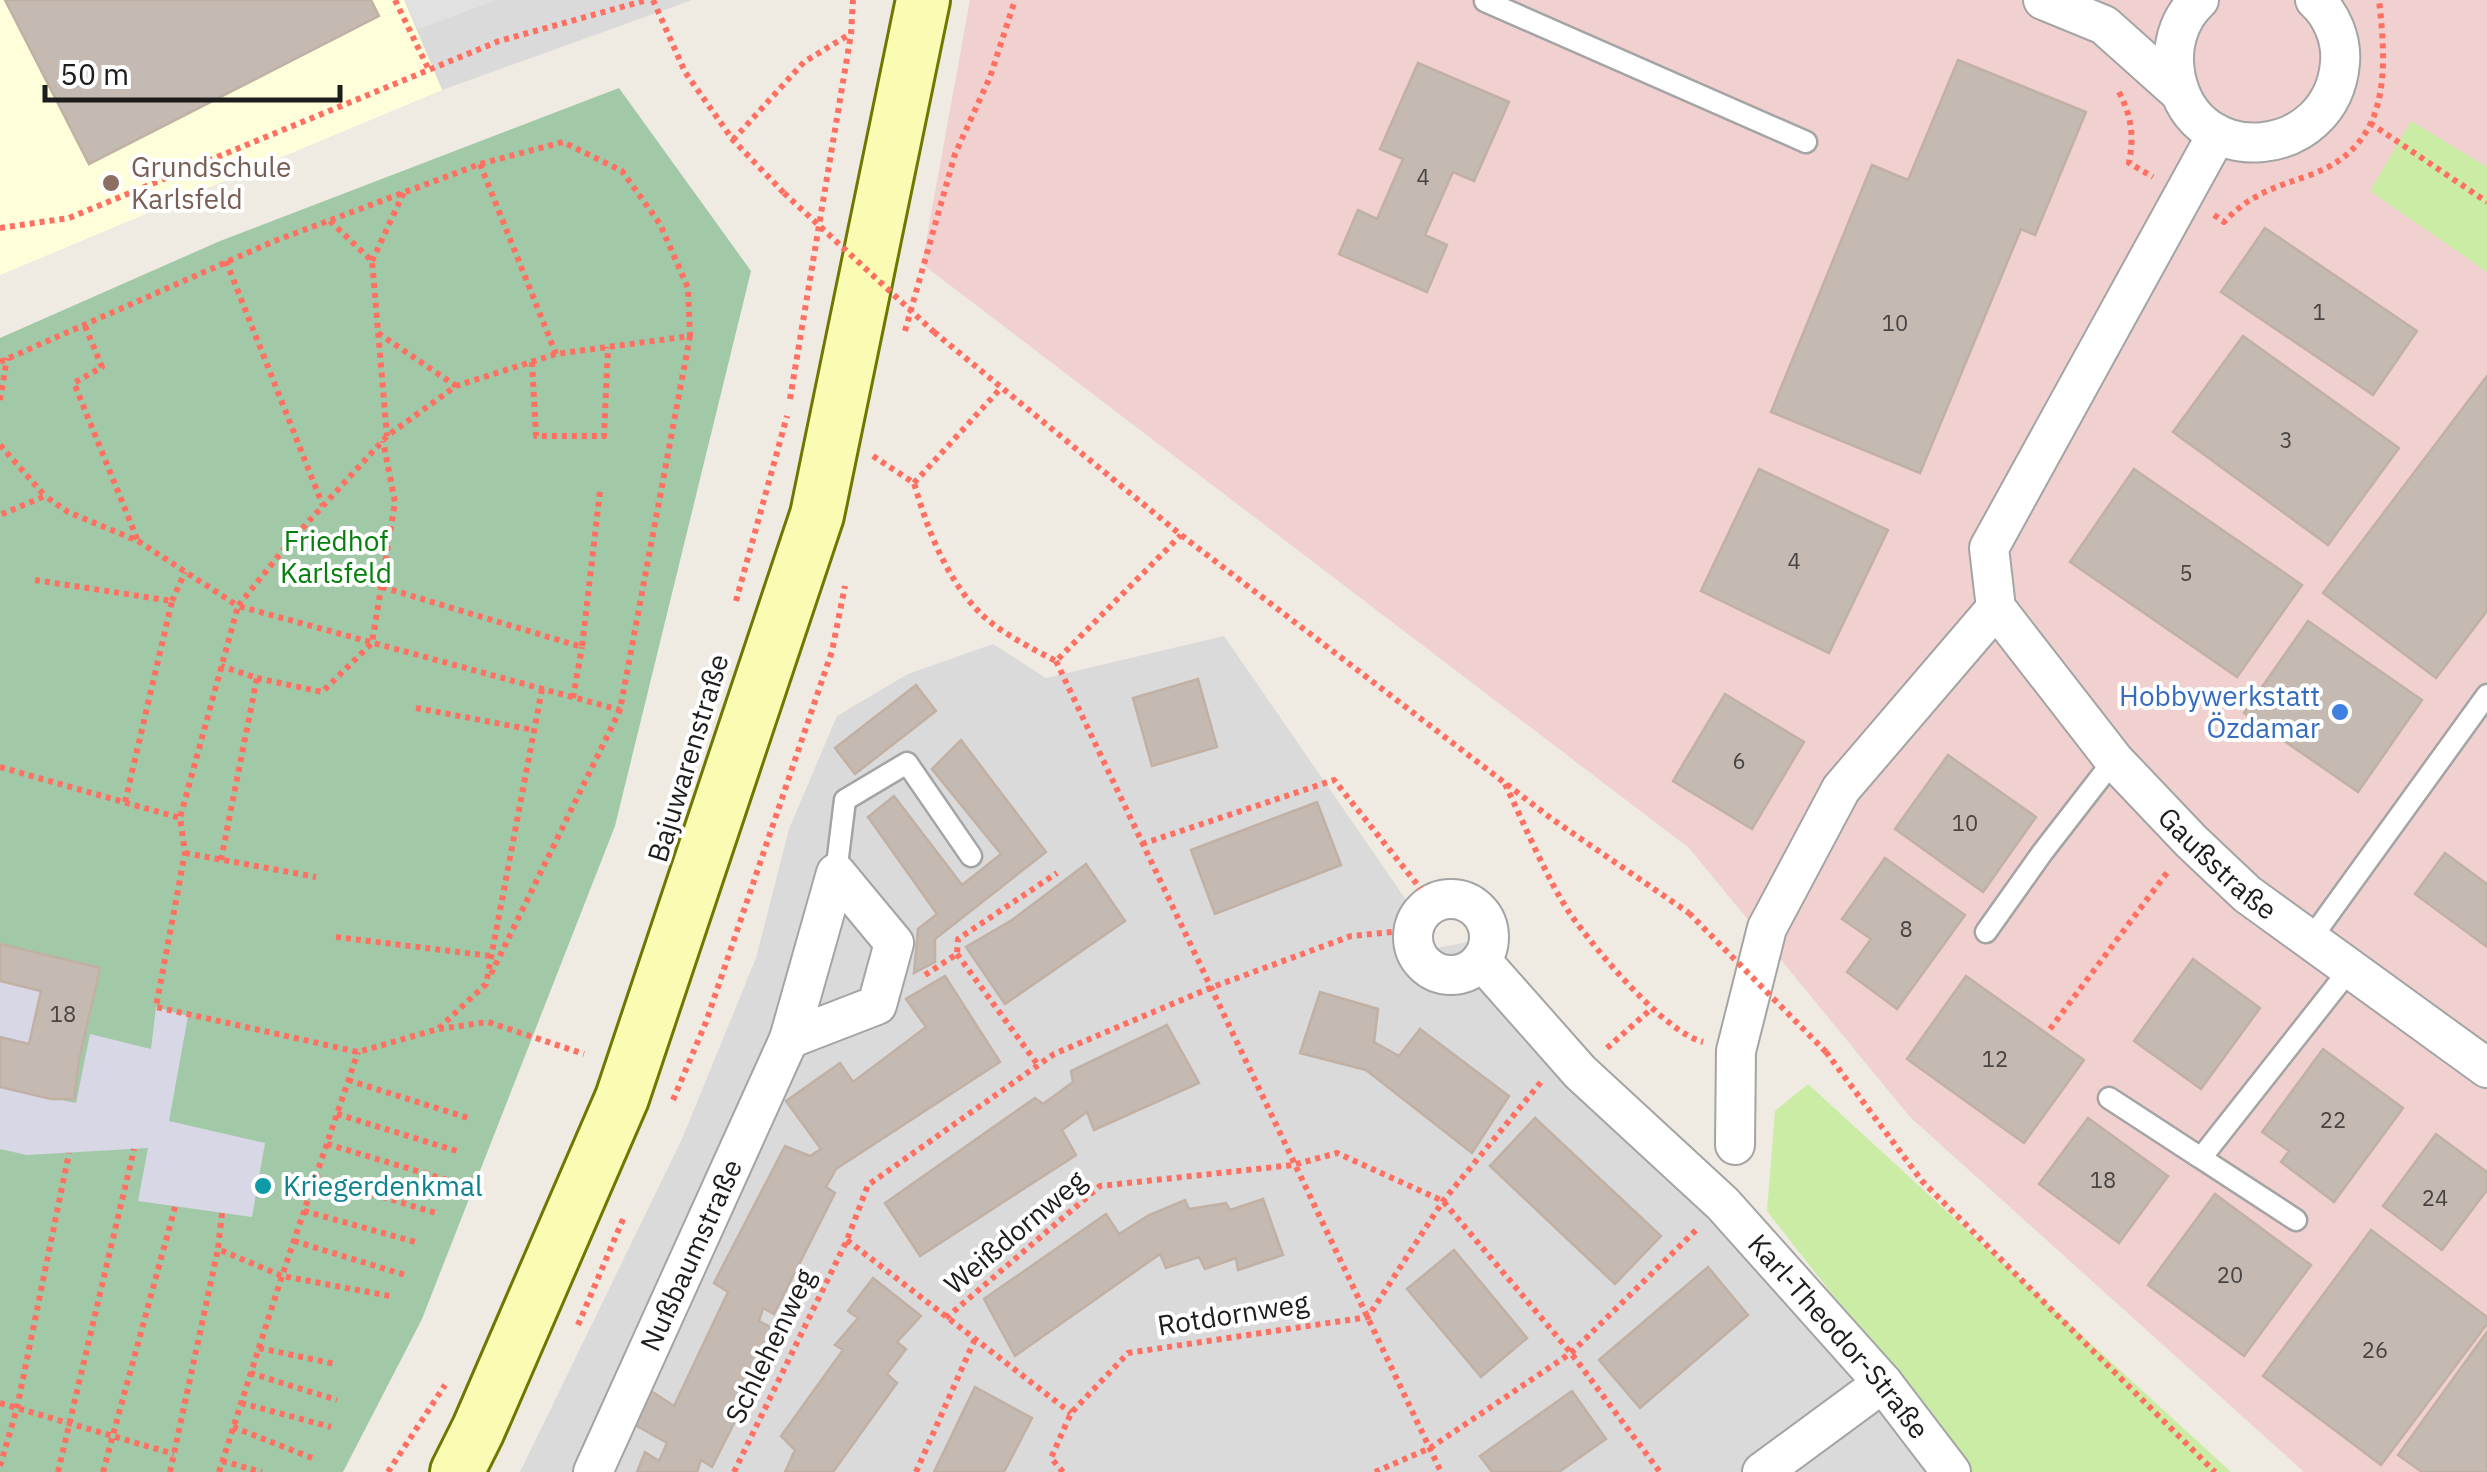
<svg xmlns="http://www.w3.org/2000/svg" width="2487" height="1472" viewBox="0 0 2487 1472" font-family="'IBM Plex Sans',sans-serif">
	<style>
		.residential { fill: #dbdada }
		.commercial { fill: #f1d1d0 }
		.education { fill: #fffedb }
		.grass { fill: #caeca5 }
		.cemetery { fill: #a2c9a7 }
		.parking { fill: #e1e1e1 }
		.plaza { fill: #d7d7e5 }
		.building { fill: #c4bab2; stroke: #c1b0a4; stroke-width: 2.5 }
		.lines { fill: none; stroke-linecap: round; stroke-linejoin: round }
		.service-casing { stroke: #a4a4a4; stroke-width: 25 }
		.minor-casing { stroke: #a4a4a4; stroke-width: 42 }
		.secondary-casing { stroke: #6e7800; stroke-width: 58 }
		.path { stroke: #ff7063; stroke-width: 6; stroke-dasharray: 5 5; stroke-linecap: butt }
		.service { stroke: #fff; stroke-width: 20 }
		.minor { stroke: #fff; stroke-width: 38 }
		.secondary { stroke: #fafcb3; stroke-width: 52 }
		.path-bridge { stroke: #ff7063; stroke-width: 6; stroke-dasharray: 5 5; stroke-linecap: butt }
		.education-dot { fill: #8d6e63; stroke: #fff; stroke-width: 4 }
		.shop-dot { fill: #3f7fe0; stroke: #fff; stroke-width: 4 }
		.culture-dot { fill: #0f9aa8; stroke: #fff; stroke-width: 4 }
		.labels { text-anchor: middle; stroke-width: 8; stroke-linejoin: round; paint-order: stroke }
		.number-label { font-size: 22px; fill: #474442 }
		.education-label { font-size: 28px; fill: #785e54; stroke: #fff; text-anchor: start }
		.park-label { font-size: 28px; fill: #06800d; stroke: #fff }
		.shop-label { font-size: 28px; fill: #366cbe; stroke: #fff; text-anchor: end }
		.street-label { font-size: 28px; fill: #1d1d1d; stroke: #fff }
		.culture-label { font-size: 28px; fill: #0d838f; stroke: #fff; text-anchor: start }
	</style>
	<rect width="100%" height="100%" fill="#efeae2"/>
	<path class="residential" d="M404 0H692L442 90Z
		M1224 636 1418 917 1432 949 1478 940 1894 1403 1946 1472H520L682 1139 756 958 789 829 837 716 908 674 993 644 1046 678Z"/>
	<path class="commercial" d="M970 0H2487V1472H2304L1910 1117 1689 848 922 264Z"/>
	<path class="education" d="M0 0H404L442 90 0 275Z"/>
	<path class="grass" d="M2411 121 2487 167V272L2370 191Z
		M1808 1084 2231 1472H1971L1767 1211 1775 1111Z"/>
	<path class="cemetery" d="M619 88 751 271 615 826 422 1319 343 1472H0V338L220 241Z"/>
	<path class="parking" d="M404 0H497L418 29Z"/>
	<path class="plaza" d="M0 981 41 991 29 1044 0 1037Z
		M156 1007 188 1016 169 1121 265 1143 252 1217 138 1201 148 1148 27 1155 0 1149V1087L76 1103 90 1034 151 1049Z"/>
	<path class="building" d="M5 0H371L379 16 89 164Z
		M1958 60 2086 112 2035 235 2021 229 1920 473 1771 412 1872 165 1908 180Z
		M1418 63 1509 102 1474 181 1453 172 1425 235 1447 245 1427 292 1339 254 1358 210 1377 219 1403 159 1380 149Z
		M2265 228 2417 331 2373 395 2221 292Z
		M2243 336 2399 448 2328 545 2173 432Z
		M2487 376V611L2436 678 2323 593Z
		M1759 469 1888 530 1829 653 1701 591Z
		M2134 469 2302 585 2237 677 2070 562Z
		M2308 621 2422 700 2358 792 2244 713Z
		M1198 679 1217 747 1152 766 1133 698Z
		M916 685 936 711 855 774 835 748Z
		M1725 694 1804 742 1752 829 1673 781Z
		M961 740 1046 852 935 939V962L914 973 918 929 937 914 868 817 894 796 962 885 1001 854 932 769Z
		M1948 755 2036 817 1983 892 1895 829Z
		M1317 802 1341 865 1215 914 1191 850Z
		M2445 853 2487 884V947L2415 894Z
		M1885 858 1965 915 1897 1009 1847 972 1871 939 1842 919Z
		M1086 864 1125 921 1005 1004 966 947 1012 920Z
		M0 944 100 968 79 1060 74 1099H51L0 1087V1037L29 1044 41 991 0 981Z
		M2193 959 2260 1008 2201 1089 2134 1041Z
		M945 976 1000 1062 836 1169 826 1187 835 1193 774 1314 763 1308 759 1321 780 1332 712 1467 701 1460 697 1472H637L645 1452 659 1461 667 1443 630 1422 648 1389 674 1406 728 1292 714 1283 785 1146 810 1156 821 1149 786 1101 840 1063 853 1082 926 1027 906 999Z
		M1966 976 2084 1060 2024 1143 1907 1059Z
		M1320 992 1378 1009 1374 1042 1399 1056 1420 1029 1509 1096 1472 1153 1366 1070 1300 1053Z
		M1167 1025 1199 1083 1094 1130 1087 1112 1062 1130 1076 1155 920 1256 885 1203 1035 1098 1043 1104 1073 1082 1071 1071Z
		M2323 1049 2403 1108 2334 1202 2281 1162 2289 1151 2262 1132Z
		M1535 1118 1661 1236 1615 1284 1490 1166Z
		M2088 1118 2168 1176 2119 1243 2039 1184Z
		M2436 1134 2487 1172V1190L2442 1250 2383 1206Z
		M2215 1194 2311 1265 2244 1356 2148 1285Z
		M1263 1199 1283 1255 1238 1270 1236 1258 1205 1269 1199 1257 1166 1268 1160 1254 1015 1356 984 1299 1106 1214 1119 1234 1149 1215 1185 1200 1189 1209 1226 1203 1230 1210Z
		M2371 1230 2487 1317V1324L2381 1465 2263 1376Z
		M1454 1250 1527 1338 1481 1377 1407 1289Z
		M1708 1267 1748 1315 1640 1408 1599 1360Z
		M873 1278 921 1316 897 1342 906 1349 887 1374 897 1383 833 1472H785L795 1450 781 1436 843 1350 835 1345 858 1318 848 1311Z
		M2487 1332V1472H2422L2398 1455Z
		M975 1387 1032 1418 1004 1472H934Z
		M1572 1391 1606 1439 1559 1472H1492L1480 1456Z"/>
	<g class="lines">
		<defs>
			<path id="service" d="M1485 1 1806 142
				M836 873 845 800 907 763 971 856
				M1986 932 2042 853 2114 760
				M2310 940 2487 695
				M2109 1098 2201 1158 2350 969
				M2201 1158 2296 1220"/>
			<g id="minor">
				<path d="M2043 0 2104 25 2179 92"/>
				<path d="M2199 0C2177 20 2170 50 2176 78 2196 173 2332 159 2340 63 2342 40 2332 15 2315 0"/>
				<path id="s1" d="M2217 134 1989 548 1996 608 2114 760 2191 841 2247 894 2487 1068"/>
				<path d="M836 873 894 943 877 1005 789 1039Z"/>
				<circle cx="1451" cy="937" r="38"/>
				<path id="s2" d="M1481 960 1580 1072 1723 1204 1883 1383 1951 1472"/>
				<path d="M1735 1145 1736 1051 1767 928 1841 789 1996 608"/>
				<path id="s3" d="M593 1472 789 1039"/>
				<path d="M1762 1472 1883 1383"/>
			</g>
			<path id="secondary" d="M457 1472 478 1430 622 1098 817 515 923 0"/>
		</defs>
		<use href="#service" class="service-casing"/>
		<use href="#minor" class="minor-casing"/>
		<use href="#secondary" class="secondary-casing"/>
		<path class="path" d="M395 0 428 68
			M653 0 685 72 733 140 784 193
			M2119 92C2132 118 2134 135 2129 163L2153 177
			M2370 123 2487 202
			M733 140 804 62 850 34
			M480 164 556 354
			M2214 215 2224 222C2250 194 2276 187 2310 175 2391 146 2387 71 2379 0
			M330 221 372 261 387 436
			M0 228 69 218 499 41 647 0
			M226 261 323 506
			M372 261 405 190
			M85 326 102 367 74 383 138 541
			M905 331 955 154 990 77 1015 0
			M934 332 1181 535 1552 819 1689 913
			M378 333 456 386
			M0 362 272 242 480 164 563 142 622 171 660 224 688 288 690 336 556 354 456 386 387 436 288 544 238 606 138 541 68 512 45 496
			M532 362 536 436H604L608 347
			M790 399 851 34 853 0
			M0 400 7 358
			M0 445 45 496 0 515
			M873 456 914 483C928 531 946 579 982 615 1003 634 1031 648 1056 661L1181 535
			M914 483 1000 389
			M35 580 172 601 125 802
			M382 587 582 647 600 491
			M172 601 185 572
			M736 601 787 416
			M1056 661 1441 1472
			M257 678 322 692 372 643 395 502 383 441
			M542 689 486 984 438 1029 358 1052 156 1007 185 853 180 818 238 606 620 710 690 336
			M573 698 582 647
			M416 708 534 730
			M0 767 180 818
			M1505 784C1525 825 1546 878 1571 915 1595 949 1664 1032 1703 1042
			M1142 844 1334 780 1432 903
			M185 853 316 877
			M221 860 257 678 221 666
			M336 937 491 956
			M957 954 1038 1065
			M491 974 620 710
			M925 975 957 954 958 939 1057 873
			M439 1029 488 1022 584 1054
			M2050 1029 2169 870
			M1607 1048 1650 1010
			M1826 1052 1922 1181 2215 1472
			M348 1080 468 1118
			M673 1100 706 1022 832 651 845 586
			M337 1114 460 1152
			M327 1144 447 1180
			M315 1177 436 1213
			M304 1211 419 1243
			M222 1213 218 1249 282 1276 358 1052
			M847 1240 1071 1413
			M294 1241 405 1275
			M946 1318 1100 1186 1293 1165 1337 1153 1443 1201 1571 1353 1660 1472
			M578 1325 624 1217
			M259 1348 335 1364
			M250 1373 337 1400
			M0 1403 174 1454
			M241 1403 331 1427
			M233 1427 312 1458
			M222 1461 262 1472
			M0 1466 17 1408 69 1153
			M58 1472 134 1149
			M103 1472 175 1207
			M170 1472 218 1249
			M219 1472 282 1276 390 1296
			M388 1472 445 1385
			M734 1472 847 1240 868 1185 1054 1054 1210 988 1351 936 1413 930
			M916 1472 975 1339
			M1063 1472 1051 1458 1071 1413 1128 1353 1368 1317 1443 1201 1541 1082
			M1375 1472 1430 1448 1571 1353 1697 1229"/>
		<use href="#service" class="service"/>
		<use href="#minor" class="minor"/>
		<use href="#secondary" class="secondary"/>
		<path class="path-bridge" d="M784 193 934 332
			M1689 913 1826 1052"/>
	</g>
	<circle class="education-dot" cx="111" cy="183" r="10"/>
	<circle class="shop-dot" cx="2340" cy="712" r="10"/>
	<circle class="culture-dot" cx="263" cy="1186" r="10"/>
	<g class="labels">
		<g class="number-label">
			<text x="1423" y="185">4</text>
			<text x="2319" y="320">1</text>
			<text x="1895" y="331">10</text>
			<text x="2286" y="448">3</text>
			<text x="1794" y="569">4</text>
			<text x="2186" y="581">5</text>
			<text x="1739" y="769">6</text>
			<text x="1965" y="831">10</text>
			<text x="1906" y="937">8</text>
			<text x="63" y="1022">18</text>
			<text x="1995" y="1067">12</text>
			<text x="2333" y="1128">22</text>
			<text x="2103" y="1188">18</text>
			<text x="2435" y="1206">24</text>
			<text x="2230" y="1283">20</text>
			<text x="2375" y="1358">26</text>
		</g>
		<g class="education-label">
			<text x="131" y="177">Grundschule<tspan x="131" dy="32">Karlsfeld</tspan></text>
		</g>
		<g class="park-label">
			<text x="336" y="551">Friedhof<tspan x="336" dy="32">Karlsfeld</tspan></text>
		</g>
		<g class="shop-label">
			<text x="2320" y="706">Hobbywerkstatt<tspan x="2320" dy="32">Özdamar</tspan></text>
		</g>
		<g class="street-label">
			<text transform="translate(688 758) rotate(-73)" y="10">Bajuwarenstraße</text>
			<text dy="10" stroke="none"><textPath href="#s1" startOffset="872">Gaußstraße</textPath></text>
			<text transform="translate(1015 1232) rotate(-40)" y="10">Weißdornweg</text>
			<text dy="10" stroke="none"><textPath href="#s3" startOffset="238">Nußbaumstraße</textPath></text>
			<text transform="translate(1233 1314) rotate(-9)" y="10">Rotdornweg</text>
			<text dy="10" stroke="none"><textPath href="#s2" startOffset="520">Karl-Theodor-Straße</textPath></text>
			<text transform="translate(770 1346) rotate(-64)" y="10">Schlehenweg</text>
		</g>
		<g class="culture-label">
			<text x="283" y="1196">Kriegerdenkmal</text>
		</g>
	</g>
	<path d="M45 85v15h295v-15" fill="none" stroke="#1d1d1d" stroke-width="5"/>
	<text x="60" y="85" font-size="30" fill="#1d1d1d" stroke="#ffffff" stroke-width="8" paint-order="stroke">50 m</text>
</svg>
